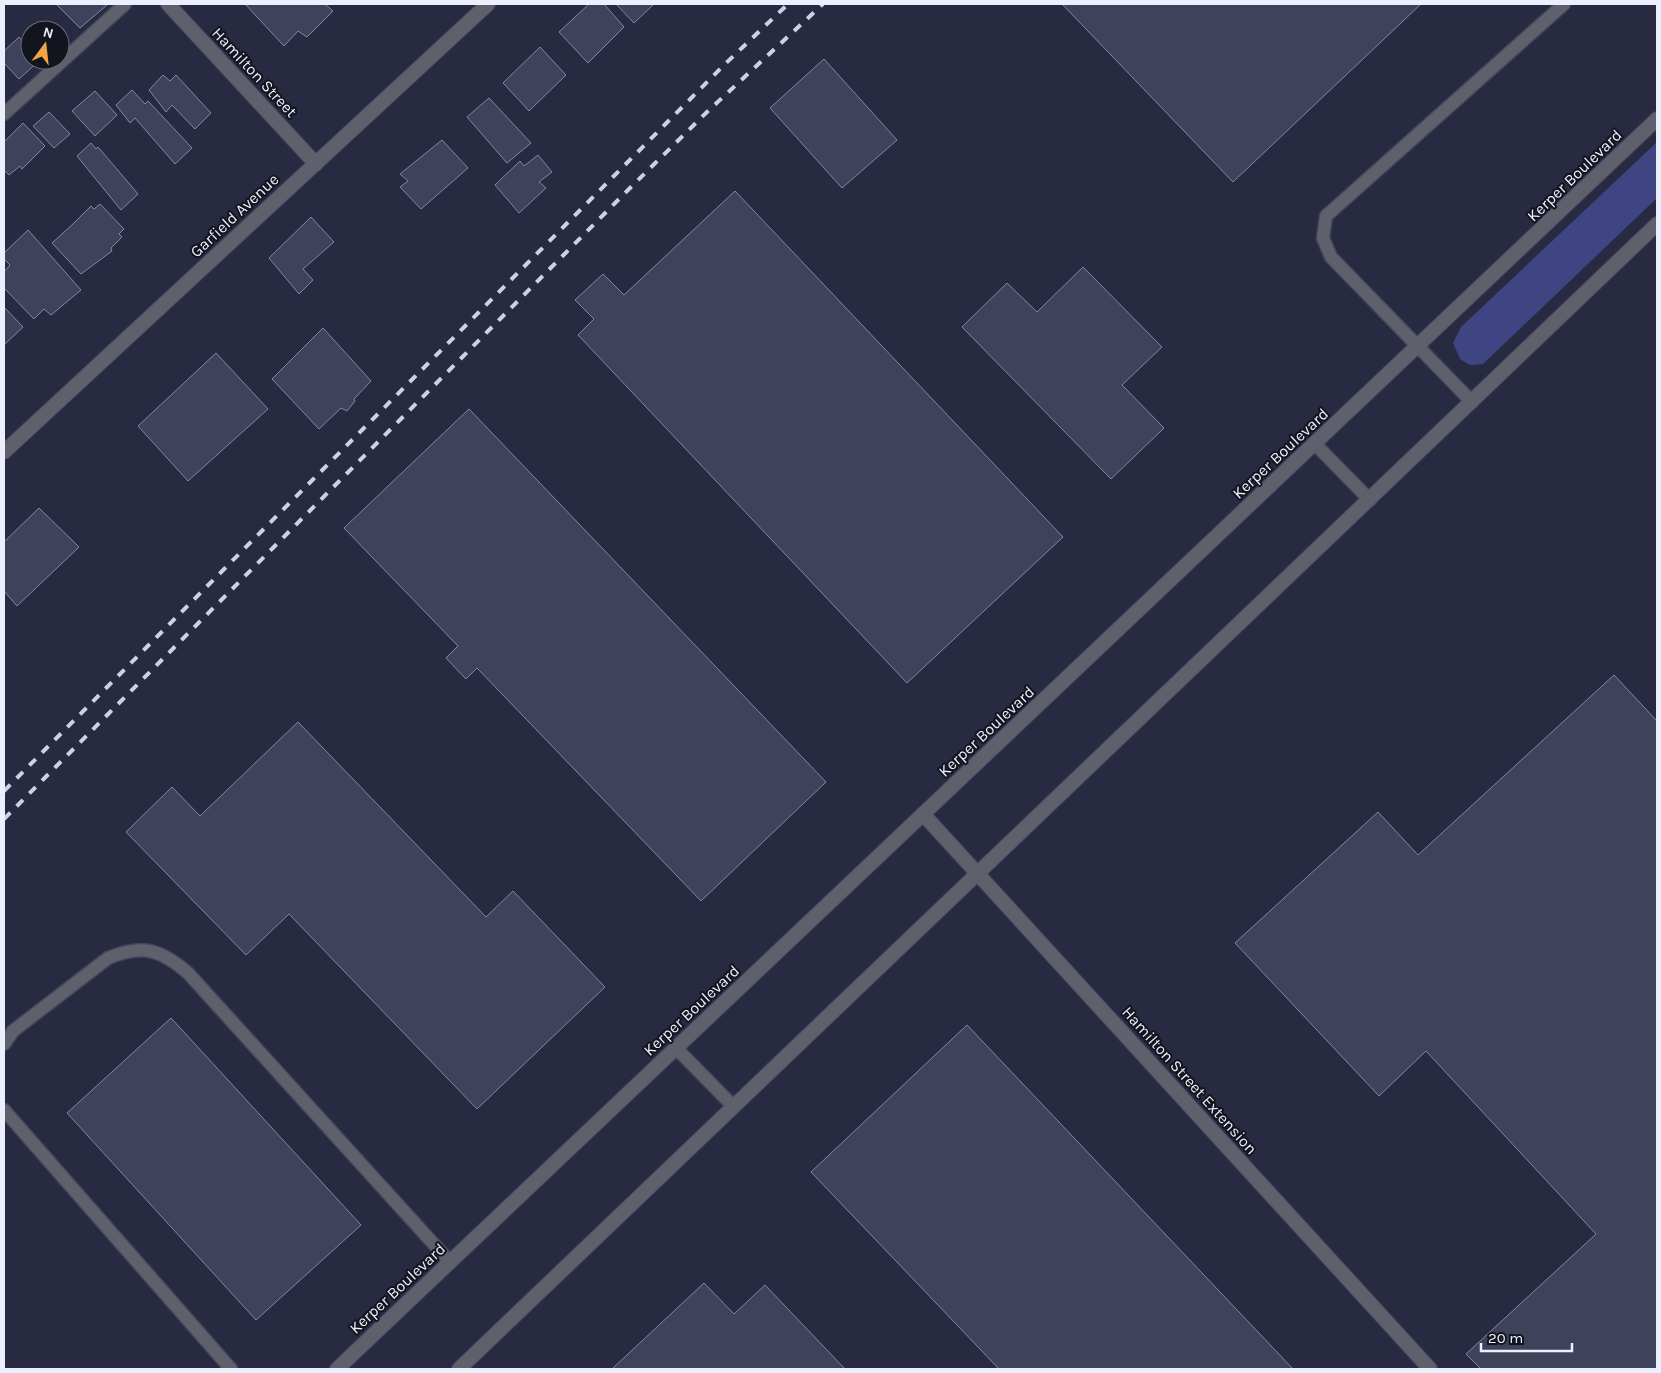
<svg xmlns="http://www.w3.org/2000/svg" width="1661" height="1373" viewBox="0 0 1661 1373" font-family="Karla,sans-serif">
	<style>
		.green { fill: #3f4483 }
		.building { fill: #3e425b; stroke: #8287a3 }
		.lines { fill: none; stroke-linecap: round; stroke-linejoin: round }
		.service-casing { stroke: #43465b; stroke-width: 15 }
		.minor-casing { stroke: #43465b; stroke-width: 16 }
		.tertiary-casing { stroke: #43465b; stroke-width: 16 }
		.service { stroke: #5e606c; stroke-width: 12 }
		.minor { stroke: #5e606c; stroke-width: 14 }
		.tertiary { stroke: #5e606c; stroke-width: 14 }
		.rail { stroke: #ced1e2; stroke-width: 4; stroke-dasharray: 9 9; stroke-linecap: butt }
		.labels { text-anchor: middle; stroke-width: 4; stroke-linejoin: round; paint-order: stroke }
		.street-label { font-size: 16px; fill: #eceffe; stroke: #12141e }
	</style>
	<rect width="100%" height="100%" fill="#272a41"/>
	<path class="green" d="M1657 142V198L1483 364 1470 365 1460 359 1453 343 1461 327Z"/>
	<path class="building" d="M56 4H106L107 5 80 28Z
		M245 4H327L326 5 333 11 307 37 298 31 284 46Z
		M589 4H604L624 27 588 63 559 32Z
		M616 4H654L634 23Z
		M1062 4H1421L1233 182Z
		M19 37 30 48V60H40L19 79 4 63V51Z
		M540 47 566 75 529 111 503 83Z
		M824 59 897 140 842 188 770 108Z
		M163 75 170 81 176 75 211 113 195 129 172 105 166 112 149 90Z
		M132 90 145 104 148 101 192 148 175 164 135 118 130 123 116 105Z
		M95 91 117 115 95 136 72 111Z
		M489 98 531 143 507 163 467 117Z
		M49 112 70 134 54 148 33 126Z
		M23 123 45 146 22 169 20 166 9 175 4 170V142Z
		M442 140 468 168 421 209 400 187 408 181 400 174Z
		M91 143 96 149 98 147 138 194 121 210 77 156Z
		M538 155 552 172 539 182 546 188 519 213 495 185 520 161 524 166Z
		M735 191 1063 537 907 683 578 335 594 319 575 300 603 274 624 295Z
		M100 204 124 229 119 234 122 237 111 248 112 251 81 274 52 243 73 224 91 206 94 209Z
		M311 217 334 242 303 269 313 280 299 294 269 258Z
		M28 230 81 290 51 315 44 309 34 319 4 288V272L10 265 4 259V253Z
		M1083 267 1162 347 1122 385 1164 428 1111 479 962 327 1007 283 1037 312Z
		M4 307 23 327 4 345Z
		M323 328 371 381 354 399 355 401 347 411 341 408 319 429 272 379Z
		M216 353 268 409 188 481 138 426Z
		M469 409 826 782 701 901 477 668 466 679 446 658 458 646 344 528Z
		M39 508 79 547 17 606 4 591V542Z
		M1614 675 1657 721V1369H1481L1466 1354 1596 1234 1426 1051 1379 1096 1235 943 1378 812 1418 855Z
		M298 722 486 917 513 891 605 987 477 1109 289 914 246 955 126 832 172 787 200 816Z
		M171 1018 361 1225 256 1320 67 1113Z
		M967 1025 1293 1369H999L811 1172Z
		M704 1283 734 1314 765 1285 845 1369H612Z"/>
	<g class="lines">
		<defs>
			<path id="service" d="M4 114 125 4
				M1472 402 1331 257 1323 238 1326 216 1564 4
				M1315 444 1370 500
				M4 1044 13 1031 108 958C143 944 160 949 188 973L450 1262
				M676 1048 734 1107
				M4 1110 231 1369"/>
			<path id="minor" d="M168 4 316 164
				M4 452 488 4
				M923 814 1430 1369"/>
			<path id="tertiary" d="M337 1369 1657 119
				M459 1369 1657 224"/>
		</defs>
		<use href="#service" class="service-casing"/>
		<use href="#minor" class="minor-casing"/>
		<use href="#tertiary" class="tertiary-casing"/>
		<use href="#service" class="service"/>
		<use href="#minor" class="minor"/>
		<use href="#tertiary" class="tertiary"/>
		<path class="rail" d="M4 791 724 65 788 4
			M4 819 629 189 708 111 823 4"/>
	</g>
	<g class="labels">
		<g class="street-label">
			<text transform="translate(255 72) rotate(47)" y="6">Hamilton Street</text>
			<text transform="translate(1574 175) rotate(-44)" y="6">Kerper Boulevard</text>
			<text transform="translate(234 215) rotate(-43)" y="6">Garfield Avenue</text>
			<text transform="translate(1280 453) rotate(-43)" y="6">Kerper Boulevard</text>
			<text transform="translate(986 731) rotate(-43)" y="6">Kerper Boulevard</text>
			<text transform="translate(691 1010) rotate(-43)" y="6">Kerper Boulevard</text>
			<text transform="translate(1190 1080) rotate(48)" y="6">Hamilton Street Extension</text>
			<text transform="translate(397 1288) rotate(-43)" y="6">Kerper Boulevard</text>
		</g>
	</g>
	<rect width="1661" height="1373" fill="none" stroke="#eceffe" stroke-width="10"/>
	<g transform="translate(45 45) rotate(15)"><circle r="24" fill="#12141e" stroke="#696c78"/>
	<path d="M0-4L9 19L0 12L-9 19Z" fill="#f4a443"/>
	<text y="-8" font-size="14" font-weight="bold" text-anchor="middle" fill="#eceffe">N</text>
	</g>
	<path d="M1481 1343v8h91v-8" fill="none" stroke="#eceffe" stroke-width="2.5"/>
	<text x="1488" y="1343" font-size="15" fill="#eceffe" stroke="#12141e" stroke-width="4" paint-order="stroke">20 m</text>
</svg>
